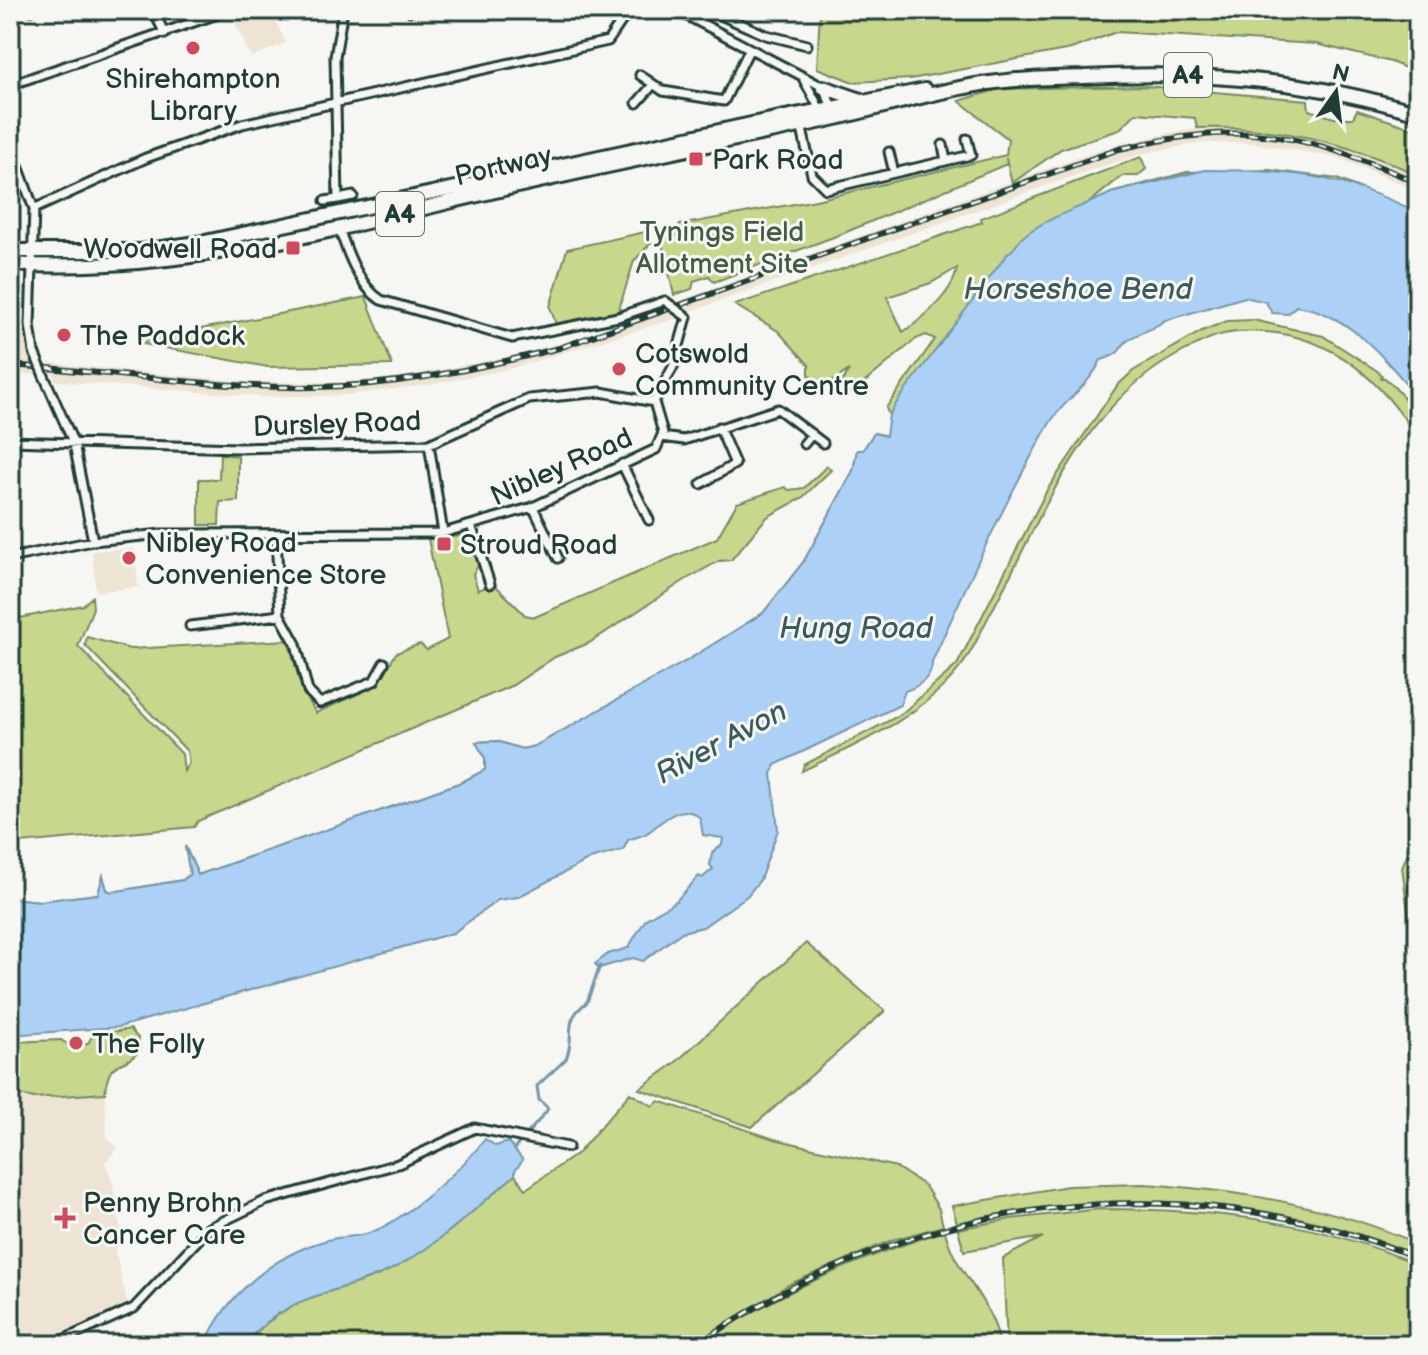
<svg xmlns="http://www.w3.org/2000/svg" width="1428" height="1355" viewBox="0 0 1428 1355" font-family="'Balsamiq Sans',sans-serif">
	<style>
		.built { fill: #eee4d4 }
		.green { fill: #c7d78b; stroke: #738a60; stroke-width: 2; fill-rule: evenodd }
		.water { fill: #add1f6; stroke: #7496a8; stroke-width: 2 }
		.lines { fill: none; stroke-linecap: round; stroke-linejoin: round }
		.stream { stroke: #7496a8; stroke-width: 3 }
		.street-casing { stroke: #1f3d34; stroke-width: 13 }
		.highway-casing { stroke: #1f3d34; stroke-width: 18 }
		.street { stroke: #f6f6f2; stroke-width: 7 }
		.highway { stroke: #f6f6f2; stroke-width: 12 }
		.rail-casing { stroke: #1f3d34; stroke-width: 6 }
		.rail { stroke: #f6f6f2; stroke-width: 3; stroke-dasharray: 9; stroke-linecap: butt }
		.street-bridge-casing { stroke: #1f3d34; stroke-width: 13; stroke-linecap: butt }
		.street-bridge { stroke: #f6f6f2; stroke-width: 7 }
		.poi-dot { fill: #d1495b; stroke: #f6f6f2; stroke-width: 3 }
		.labels { text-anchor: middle; stroke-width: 6; stroke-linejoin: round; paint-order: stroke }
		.shield { fill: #f6f6f2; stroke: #60746d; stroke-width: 2 }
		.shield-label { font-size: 26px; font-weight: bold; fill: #1f3d34 }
		.poi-label { font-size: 28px; fill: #1f3d34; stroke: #f6f6f2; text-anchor: start }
		.street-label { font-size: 28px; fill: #1f3d34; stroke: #f6f6f2 }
		.park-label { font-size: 28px; fill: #415c45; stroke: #f6f6f2 }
		.water-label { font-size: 30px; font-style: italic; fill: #3b5b5b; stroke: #f6f6f2 }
	</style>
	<rect width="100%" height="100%" fill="#f6f6f2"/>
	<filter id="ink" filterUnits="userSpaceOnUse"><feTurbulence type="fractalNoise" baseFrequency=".0125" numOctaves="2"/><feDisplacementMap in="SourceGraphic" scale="16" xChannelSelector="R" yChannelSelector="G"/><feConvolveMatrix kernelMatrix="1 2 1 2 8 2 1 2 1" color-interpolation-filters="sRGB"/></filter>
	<g filter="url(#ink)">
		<path class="built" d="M248 10H270L286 43 251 57 233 18Z
			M1220 127 1290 132 1332 141 1418 175V191L1339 158 1252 143H1200L1140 154 1088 171 686 313 674 303 1108 147 1183 130Z
			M668 307 681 317 513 368 429 385 347 395 267 397 56 381 47 363 248 382H349L397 378 535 352 589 337Z
			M10 325 22 328 35 375 10 372Z
			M135 548 138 587 96 592 92 551Z
			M10 1093 34 1098 105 1093 107 1138 118 1147 105 1163 112 1181 122 1236 115 1250 128 1307 45 1345H10Z"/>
		<path class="green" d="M820 10H1418V73L1391 62 1316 44 1116 32 1071 49 911 79 853 82 817 68Z
			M1145 86 1308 100 1309 110 1334 118H1353L1357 110 1418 130V175C1346 142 1277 125 1197 128L1195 118 1136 113 1119 130 1061 149 1012 183 1006 158 1007 164 844 233 714 282 709 276 694 281 692 289 674 295 661 239 680 234 679 225 816 200 1006 155 1008 139 959 101 999 89Z
			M1141 157 1146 169 1138 176H1122L1089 203 1099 202 1111 193 1187 172 1269 170 1337 179 1415 211 1412 215 1418 219 1255 206 856 579 173 943 10 898 40 901 98 894 103 876 107 890 112 892 183 880 190 874 185 846 198 875 462 782 485 770V758L476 742 496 741 522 749 535 746 688 660 763 613 804 561 853 471 857 450H863L874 433 887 436 890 418 886 408 935 339 926 335 916 339 852 393 844 392 843 381 849 370 823 388 809 375V365L778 331 735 305 982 222 981 218ZM957 268C954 292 923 319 903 332L887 297 931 283Z
			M650 231 651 243 634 261 618 312 557 327 550 307 567 249Z
			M366 297 392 365 268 367 143 344 149 339Z
			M1253 320 1323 336 1376 370 1382 375 1381 378H1385C1404 395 1418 413 1418 438 1381 382 1336 337 1266 332 1224 329 1211 336 1175 356 1082 407 1042 517 994 607 983 625 975 648 962 665 923 717 858 744 802 771L804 765 900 715 957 665 1047 490 1117 386 1133 371 1202 331 1227 321Z
			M220 454 238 456V501L220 502 219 525H199V479H219Z
			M827 466 831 470 802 498 767 517 731 560 719 561 685 580 589 643 555 657 513 685 198 821 194 827 10 844V620L83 605 92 597 93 608 78 646 182 754 184 771 189 763 187 751 85 645 87 637 130 649 288 640 302 689 316 713 378 685 396 653 420 644 427 650 448 639 428 539 461 536 473 540 480 563 473 574 478 590 494 584 525 615 535 617 717 538 737 503 785 487 789 490 804 488Z
			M1418 829V987L1402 867Z
			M806 943 885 1011 752 1127 639 1089 675 1063Z
			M130 1029 138 1038 140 1050C122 1072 109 1055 105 1093L34 1098 10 1093V1042L61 1040 75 1049 88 1043 93 1035Z
			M630 1093 653 1106 659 1101 774 1139 896 1167 925 1186 939 1209 943 1226 892 1240 790 1284 693 1345H244C300 1282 343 1299 405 1262 445 1238 479 1205 515 1175L526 1189 578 1153Z
			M1143 1184C1237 1190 1331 1205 1418 1244V1256C1272 1194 1110 1187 957 1223L952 1206 1068 1186Z
			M1100 1209C1209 1209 1317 1220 1418 1265V1345H1007L1003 1258 1043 1237 964 1251 958 1229 1010 1219Z
			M945 1231C955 1274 992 1298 1000 1345H702C776 1292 859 1258 945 1231Z"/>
		<path class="water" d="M1205 170C1289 170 1338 174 1415 211L1412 215 1418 219V398C1387 360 1348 312 1296 306L1288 314 1272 313 1266 302 1245 297 1163 321C1153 330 1143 331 1133 337 1116 346 1128 352 1101 360 1088 388 1062 401 1048 426 1004 503 968 582 932 662 933 677 918 687 905 691L900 705 775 765 772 774 778 830 760 880 747 896 703 927 682 932 643 961 633 958 599 968 595 964 608 954 628 948 646 919 676 901 699 876 702 878 713 869 710 865 712 853 722 845 723 838 703 835 700 818C680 800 662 823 647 833 641 837 634 837 628 840L623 850 590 859 518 897 498 900 453 933 119 1027 10 1035V898L40 901 98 894 103 876 107 890 112 892 183 880 190 874 185 846 198 875 462 782 485 770V758L476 742 496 741 522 749 535 746 688 660 763 613 804 561 853 471 857 450H863L874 433 886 436 889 415 899 399 1008 253C1017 248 1017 241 1025 235 1050 216 1085 206 1111 193Z
			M485 1139 496 1146 508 1142 523 1160 515 1170V1175C479 1205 445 1239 405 1262 345 1297 294 1285 244 1345H205C225 1295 275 1255 324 1241 339 1236 357 1238 372 1232 406 1219 463 1168 485 1139Z"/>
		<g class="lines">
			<path class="stream" d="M514 1149 546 1112 548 1108 539 1100 537 1086 566 1059C577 1033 560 1023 587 1002L600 966"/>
			<defs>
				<path id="street" d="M31 10H32
					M153 10 165 34
					M676 10 823 87 833 109
					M709 10 766 35 807 45
					M410 11 411 10
					M640 75 663 91 724 101 749 50
					M804 80 822 113
					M10 85 229 10
					M637 103 652 86
					M801 124 812 175 826 189 971 155 967 139
					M10 144 34 209 30 325 34 352
					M943 145 946 161
					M889 152 894 173
					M338 199 353 196
					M325 201 338 199 335 57 343 10
					M34 209 146 158 242 124 608 41 629 10
					M339 228C347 252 359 286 381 300L512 338 618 317 665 301
					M44 376 74 444 93 541
					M662 437 684 440 778 409 823 443
					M10 441 238 448 429 444 529 399 601 392 654 402
					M429 444 443 533
					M804 444 812 434
					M622 464 649 520
					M701 484 735 464 719 427
					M533 507 558 558
					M472 528 490 584
					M10 558 93 541 162 534 443 533 533 507 656 449 663 433 654 402 673 367 687 317
					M280 615 296 644 308 691 320 703 374 681 384 663
					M190 626 280 615 276 535
					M52 1345 134 1308 209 1228 265 1201 398 1164 475 1128 568 1147"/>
				<path id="highway" d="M823 87 861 100
					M10 251H141L205 242 780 118 925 90
					M10 264C161 274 312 236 457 200 574 172 691 148 809 124 865 113 921 94 976 85 1012 79 1048 78 1084 77 1199 71 1308 79 1418 113"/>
			</defs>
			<use href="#street" class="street-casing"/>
			<use href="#highway" class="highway-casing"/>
			<use href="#street" class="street"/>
			<use href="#highway" class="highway"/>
			<defs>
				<path id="rail" d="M10 365C121 373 233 392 344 386 417 382 488 366 559 348L1119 149C1244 120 1302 132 1418 183
					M697 1345C910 1196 1175 1160 1418 1258"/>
			</defs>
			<use href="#rail" class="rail-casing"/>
			<use href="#rail" class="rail"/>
			<defs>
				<path id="street-bridge" d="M665 301 687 317
					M34 352 44 376"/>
			</defs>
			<use href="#street-bridge" class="street-bridge-casing"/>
			<use href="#street-bridge" class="street-bridge"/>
		</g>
	</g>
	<g class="poi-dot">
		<circle cx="193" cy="48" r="8"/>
		<rect x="688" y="151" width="16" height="16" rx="4"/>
		<rect x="285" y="240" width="16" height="16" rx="4"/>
		<circle cx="64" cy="335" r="8"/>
		<circle cx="619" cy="369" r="8"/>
		<rect x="436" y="536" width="16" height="16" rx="4"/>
		<circle cx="129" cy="558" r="8"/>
		<circle cx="76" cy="1043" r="8"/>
		<path d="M61 1206h8v8h8v8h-8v8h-8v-8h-8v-8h8z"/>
	</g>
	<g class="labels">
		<g class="shield">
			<rect x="1164" y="53" width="48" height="44" rx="6"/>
			<rect x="376" y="192" width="48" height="44" rx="6"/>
		</g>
		<g class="shield-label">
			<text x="1188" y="84">A4</text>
			<text x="400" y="223">A4</text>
		</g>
		<g class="poi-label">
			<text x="193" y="88" text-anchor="middle">Shirehampton<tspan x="193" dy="32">Library</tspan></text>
			<text x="712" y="169">Park Road</text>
			<text x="277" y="258" text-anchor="end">Woodwell Road</text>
			<text x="80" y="345">The Paddock</text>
			<text x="635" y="363">Cotswold<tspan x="635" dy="32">Community Centre</tspan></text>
			<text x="145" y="552">Nibley Road<tspan x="145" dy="32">Convenience Store</tspan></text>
			<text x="460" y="554">Stroud Road</text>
			<text x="92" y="1053">The Folly</text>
			<text x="83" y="1212">Penny Brohn<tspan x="83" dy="32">Cancer Care</tspan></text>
		</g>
		<g class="street-label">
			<text transform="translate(503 165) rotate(-13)" y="10">Portway</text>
			<text transform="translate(337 423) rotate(-2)" y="10">Dursley Road</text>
			<text transform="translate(561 466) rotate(-24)" y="10">Nibley Road</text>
		</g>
		<g class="park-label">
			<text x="722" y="241">Tynings Field<tspan x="722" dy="32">Allotment Site</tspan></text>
		</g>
		<g class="water-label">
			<text x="1078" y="299">Horseshoe Bend</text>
			<text x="856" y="638">Hung Road</text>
			<text transform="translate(721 742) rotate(-28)" y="10">River Avon</text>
		</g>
	</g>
	<rect width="1428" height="1355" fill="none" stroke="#f6f6f2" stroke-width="40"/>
	<rect x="20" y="20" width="1388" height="1315" fill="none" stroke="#1f3d34" stroke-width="3" filter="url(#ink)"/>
	<g transform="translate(1336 92) rotate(14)" stroke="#f6f6f2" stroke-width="6" paint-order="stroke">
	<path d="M0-6L14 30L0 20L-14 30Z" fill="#1f3d34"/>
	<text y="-12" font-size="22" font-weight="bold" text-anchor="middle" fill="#1f3d34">N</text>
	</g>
</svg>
